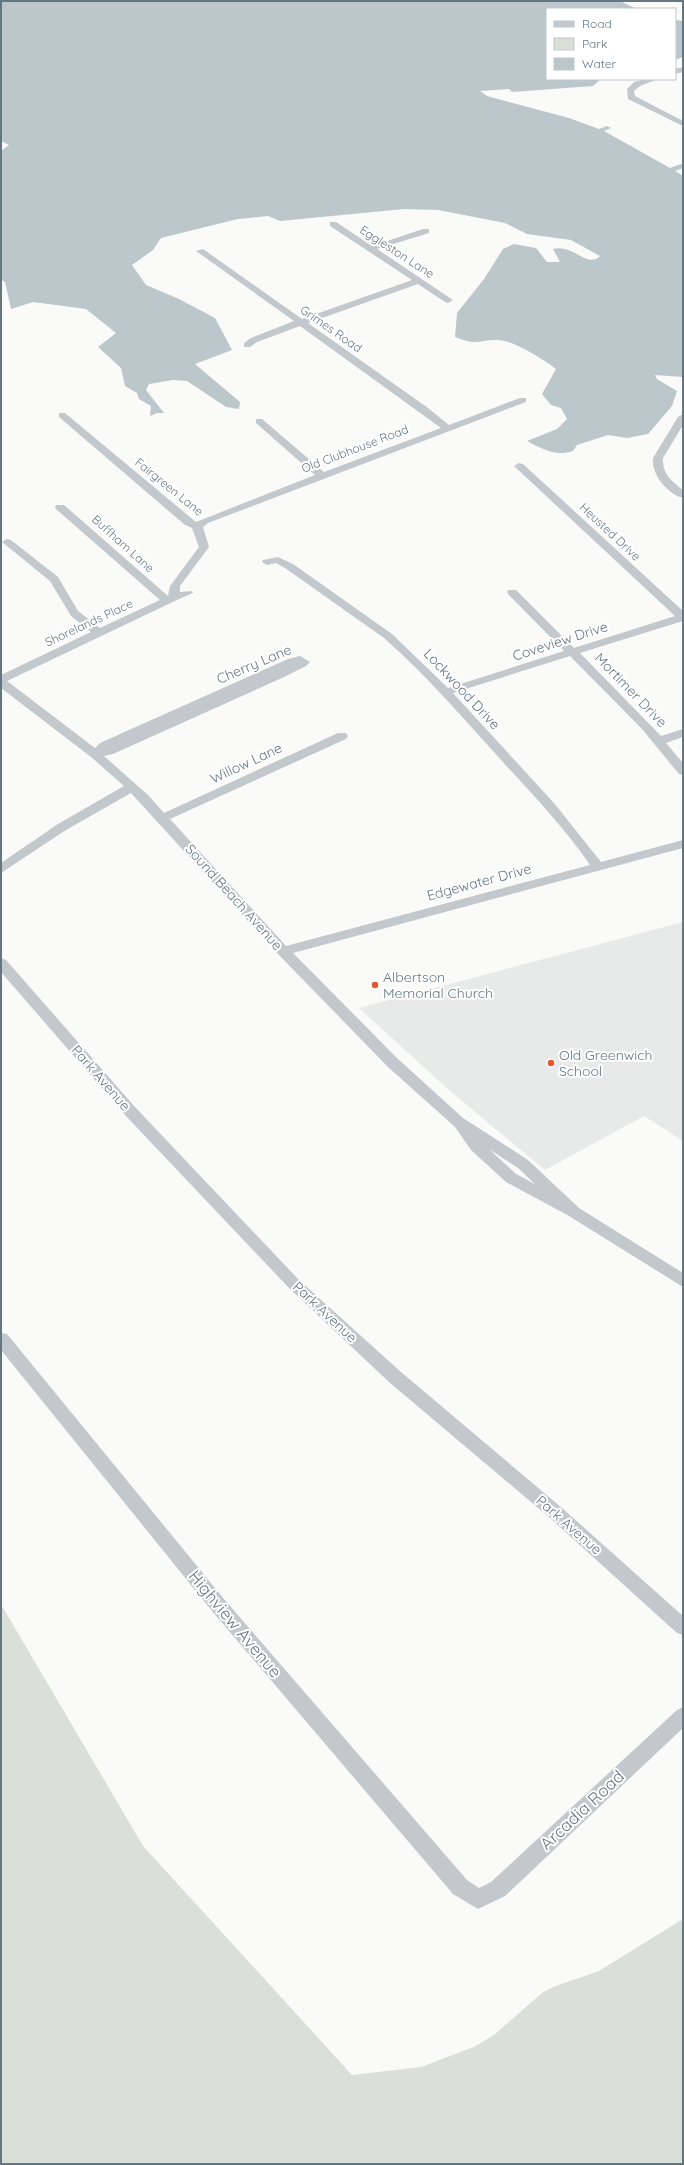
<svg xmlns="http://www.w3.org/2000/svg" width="684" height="2165" viewBox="0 0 684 2165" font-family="Quicksand,sans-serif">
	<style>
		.built { fill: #e8e9e9 }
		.green { fill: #dadfd7 }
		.water { fill: #bbc7cb }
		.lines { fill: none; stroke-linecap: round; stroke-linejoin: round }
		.minor { fill: #c3c8cc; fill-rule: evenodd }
		.poi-dot { fill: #e4572e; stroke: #fff; stroke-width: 1.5 }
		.labels { text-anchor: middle; stroke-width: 4; stroke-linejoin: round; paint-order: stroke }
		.far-street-label { font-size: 12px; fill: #657683; stroke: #fff }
		.street-label { font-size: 14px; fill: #657683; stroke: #fff }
		.poi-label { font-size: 14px; fill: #657683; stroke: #fff; text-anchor: start }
		.near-street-label { font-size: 17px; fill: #657683; stroke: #fff }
	</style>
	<rect width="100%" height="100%" fill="#fafaf8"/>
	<path class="built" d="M683 922V1141L644 1116 545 1170 450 1091 359 1008Z"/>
	<path class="green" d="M2 1606 143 1846 352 2075 421 2067 474 2047 494 2035 542 1993 553 1987 599 1971 683 1919V2164H1Z"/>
	<path class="water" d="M1 1H620L637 9H547V79H601L593 86 512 92 509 89 480 91 487 96 569 118 599 129 607 126 611 128 604 131 670 168 681 164 683 166V168L675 171 683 176V377L655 375 657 379 677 391 672 406 648 434 627 438 608 435 577 445 573 451C555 457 543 449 527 441L557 429 567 419 561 408 551 405 542 394 556 369C545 360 513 340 498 340 477 340 478 346 455 337L457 313 484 279 503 249 514 244 536 248 547 262H560L553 249C574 244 587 269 600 256L571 240 527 234 505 223 438 210 404 209 280 221 268 216 238 219 161 238 153 250 132 265 146 285 179 299 215 318 232 350 195 364 240 402 239 409 226 407 187 381 173 380 149 384 146 390 164 413H157L150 416 151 406 139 399 137 393 125 386 121 368 98 347 116 333 86 309 33 302 11 309 5 282 1 280V151L9 145 1 141Z
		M675 20 683 21V57L675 60Z"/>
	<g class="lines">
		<path class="minor" d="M683 67V72L675 74V69Z
			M646 79H658L640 86 634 91 635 96 683 121V126L628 99 627 89 634 82Z
			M330 222H336L372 246 423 229H429V233L377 249 453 300 448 303 445 302 418 284 308 323 428 408 449 425 520 398H526V402L208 523 203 527 209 547 180 586V592L192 591 193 593 179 599 7 681 95 748 100 743 288 659 300 656 310 662 306 666 282 678 113 754 104 756 148 795 164 813 338 733H346L348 736 346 739 170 819 286 946 590 865C564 827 532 794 502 761 464 719 427 676 384 638L285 568 276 563 267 565 262 562 263 560 278 557 293 564 392 634 448 688 564 651 508 594 507 592 508 590H516L574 648 675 616 514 466 519 463 523 464 683 611V621L580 653 661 736 683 729V737L666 743 683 763V775L679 774 642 729 570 656 453 693 554 803 601 862 683 840V848L293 953 398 1059 463 1118 528 1160 579 1208 683 1273V1287L569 1216 506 1182 471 1150 455 1127 388 1067 278 954 131 793 66 830 1 873V863L58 824 124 786 91 757 1 688V675L91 632 71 616 50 581 2 542 7 539 11 540 58 577 78 611 100 628 160 600 56 509 55 507 56 505H64L168 596 170 586 199 547 192 528 185 525 59 417V413H65L196 522 315 475 256 423V419H262L324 472 441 428 300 326 257 342 250 347H244V343L251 338 294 321 196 251 203 249 302 319 412 280 330 226ZM489 1149 518 1168 535 1184 516 1174Z
			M683 414V425L663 458C662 474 672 481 683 490V498C667 494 651 474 653 458L678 417Z
			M1 958 6 960 135 1107 299 1280 401 1372 562 1508 683 1616V1635L677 1633 550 1518 389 1382 289 1288 125 1115 1 972Z
			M1 1333 7 1334 224 1599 467 1880 479 1888 491 1882 677 1710 683 1707V1728L505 1896 478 1909 453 1894 212 1611 1 1350Z"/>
	</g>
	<g class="poi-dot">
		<circle cx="375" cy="985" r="4"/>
		<circle cx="551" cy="1063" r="4"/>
	</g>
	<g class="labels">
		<g class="far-street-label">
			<text transform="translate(397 252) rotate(33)" y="4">Eggleston Lane</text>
			<text transform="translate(331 329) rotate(35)" y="4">Grimes Road</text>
			<text transform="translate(355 449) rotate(-21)" y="4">Old Clubhouse Road</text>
			<text transform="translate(169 487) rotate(39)" y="4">Fairgreen Lane</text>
			<text transform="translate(610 532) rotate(43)" y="4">Heusted Drive</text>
			<text transform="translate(123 544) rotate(42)" y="4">Buffham Lane</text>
			<text transform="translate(89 623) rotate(-25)" y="4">Shorelands Place</text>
		</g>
		<g class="street-label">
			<text transform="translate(560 641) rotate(-18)" y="5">Coveview Drive</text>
			<text transform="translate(254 664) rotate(-23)" y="5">Cherry Lane</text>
			<text transform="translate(462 689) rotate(47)" y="5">Lockwood Drive</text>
			<text transform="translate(631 690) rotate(46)" y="5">Mortimer Drive</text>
			<text transform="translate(246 763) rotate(-25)" y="5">Willow Lane</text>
			<text transform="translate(479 882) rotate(-15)" y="5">Edgewater Drive</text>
			<text transform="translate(234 897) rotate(48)" y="5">Sound Beach Avenue</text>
			<text transform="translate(101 1078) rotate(49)" y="5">Park Avenue</text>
			<text transform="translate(325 1312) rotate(43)" y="5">Park Avenue</text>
			<text transform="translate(569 1525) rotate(41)" y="5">Park Avenue</text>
		</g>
		<g class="poi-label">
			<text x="383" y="982">Albertson<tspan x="383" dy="16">Memorial Church</tspan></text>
			<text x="559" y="1060">Old Greenwich<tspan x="559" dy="16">School</tspan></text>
		</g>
		<g class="near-street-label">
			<text transform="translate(235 1624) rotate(50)" y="6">Highview Avenue</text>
			<text transform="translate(582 1810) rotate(-43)" y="6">Arcadia Road</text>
		</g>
	</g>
	<rect width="684" height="2165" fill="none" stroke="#657683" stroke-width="4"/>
	<rect x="546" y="8" width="130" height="72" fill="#ffffff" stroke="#c1c8cd"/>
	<rect x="554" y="21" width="20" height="6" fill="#c3c8cc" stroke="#c1c8cd"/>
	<text x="582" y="28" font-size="12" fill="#657683">Road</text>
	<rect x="554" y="38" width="20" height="12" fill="#dadfd7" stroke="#c1c8cd"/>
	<text x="582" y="48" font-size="12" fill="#657683">Park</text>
	<rect x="554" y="58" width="20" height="12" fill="#bbc7cb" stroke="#c1c8cd"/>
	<text x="582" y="68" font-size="12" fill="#657683">Water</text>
</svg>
